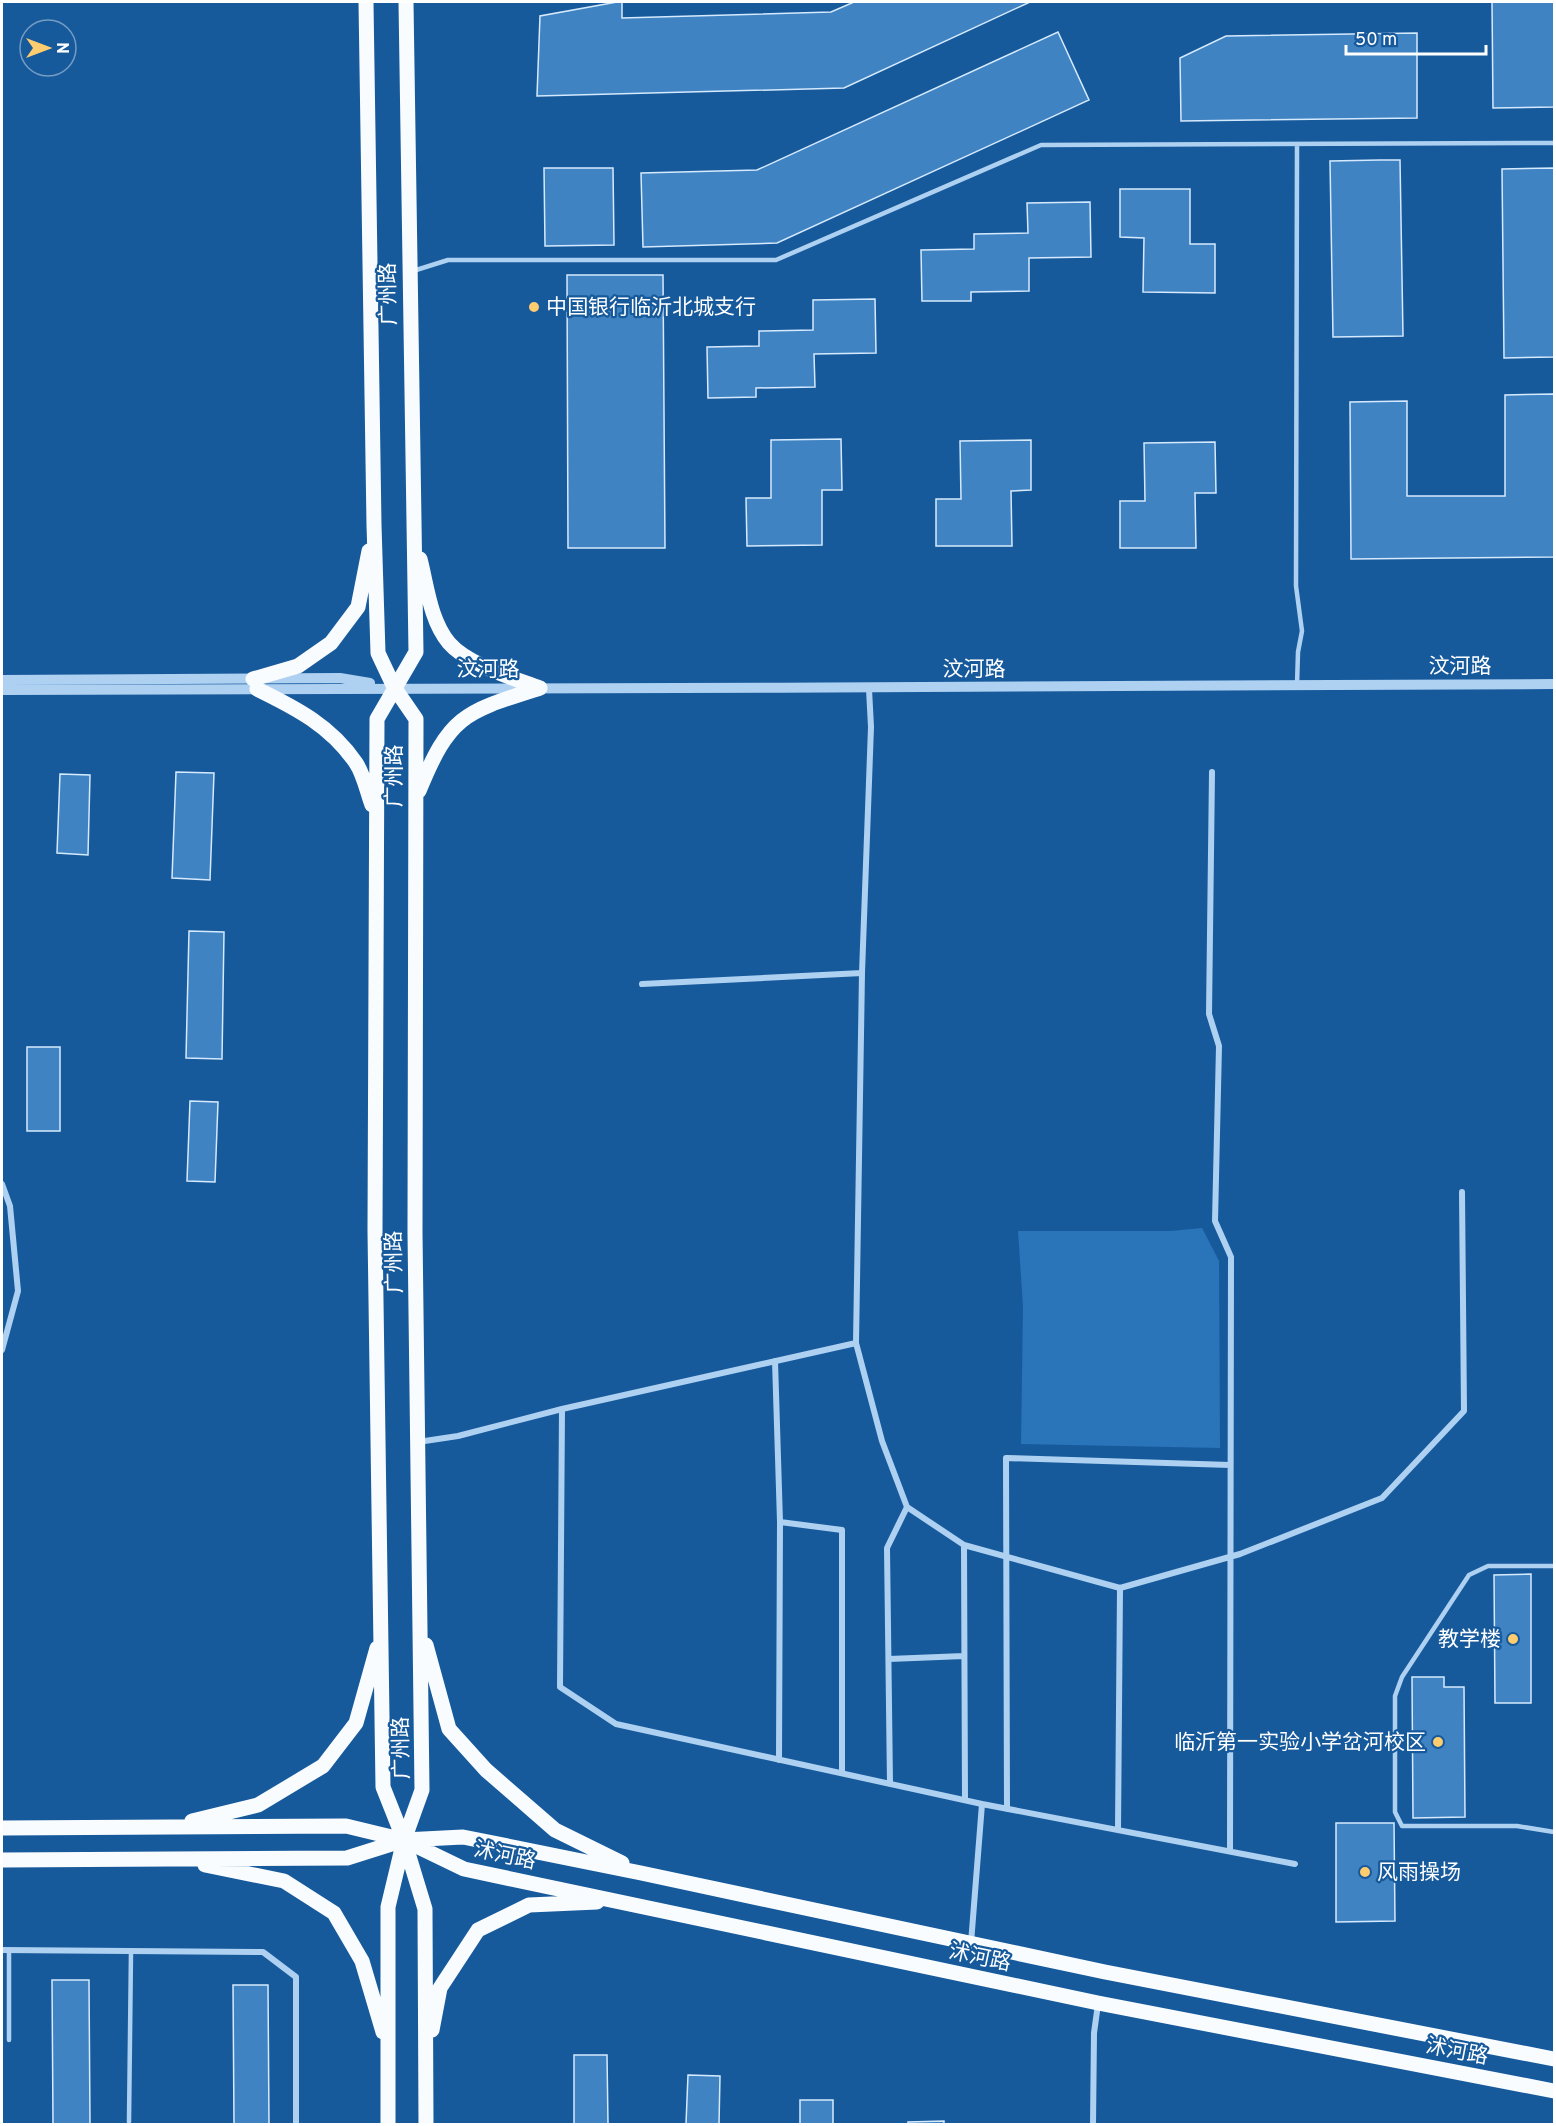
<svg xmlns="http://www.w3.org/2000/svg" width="1556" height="2126" viewBox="0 0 1556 2126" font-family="Overpass,'Noto Sans SC',sans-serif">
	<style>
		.green { fill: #2a74ba }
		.building { fill: #3f83c3; stroke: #d6eafd; stroke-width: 1.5 }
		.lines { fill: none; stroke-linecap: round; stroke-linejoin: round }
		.service { stroke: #aed1f2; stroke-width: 4.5 }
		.minor { stroke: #aed1f2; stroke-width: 6 }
		.tertiary { stroke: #aed1f2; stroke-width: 10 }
		.primary { stroke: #f9fcff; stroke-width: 15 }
		.poi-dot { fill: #ffcc6f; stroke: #175a9c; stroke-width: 2 }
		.labels { text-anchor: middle; stroke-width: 4.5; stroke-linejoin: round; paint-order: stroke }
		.street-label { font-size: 21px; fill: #fff; stroke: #175a9c }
		.poi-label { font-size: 21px; fill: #fff; stroke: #175a9c; text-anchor: start }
	</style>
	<rect width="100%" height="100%" fill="#175a9c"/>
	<path class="green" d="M1202 1228 1219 1261 1220 1448 1021 1444 1023 1306 1018 1231H1171Z"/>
	<path class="building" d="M617 2H622V18L831 12 854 2H1030L844 88 537 96 540 16Z
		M1492 2H1554V107L1493 108Z
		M1058 32 1089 100 777 243 643 247 641 173 757 170Z
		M1417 33V118L1181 121 1180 58 1226 36Z
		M1380 160H1400L1403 336 1333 337 1330 161Z
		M544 168H613L614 245 545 246Z
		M1554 168V357L1504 358 1502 169Z
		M1120 189H1190V244H1215V293L1143 292 1144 238 1120 237Z
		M1090 202 1091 257 1029 258V291L971 292V301H922L921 250 974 249V234L1028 233 1027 203Z
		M567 275H663L665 548H568Z
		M875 299 876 353 814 354 815 387 756 388V397L708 398 707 347 759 346V331L813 330V300Z
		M1554 394V557L1351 559 1350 402 1407 401V496H1505V395Z
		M841 439 842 490H822V545L747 546 746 498H771V440Z
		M1031 440V490L1011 491 1012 546H936V499H961L960 441Z
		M1215 442 1216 493H1195L1196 548H1120V501H1145L1144 443Z
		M176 772 214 773 210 880 172 878Z
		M60 774 90 775 88 855 57 853Z
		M189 931 224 932 222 1059 186 1058Z
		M27 1047H60V1131H27Z
		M190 1101 218 1102 215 1182 187 1181Z
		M1531 1574V1703H1495L1494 1575Z
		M1412 1677H1444V1687H1464L1465 1817 1413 1818Z
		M1336 1823H1394L1395 1921 1336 1922Z
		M52 1980H89L90 2124H53Z
		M233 1985H268L269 2124H234Z
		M574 2055H607L608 2124H574Z
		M688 2075 720 2076 719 2124H686Z
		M800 2100H833V2124H800Z
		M944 2121V2124H908V2122Z"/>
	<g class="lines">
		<path class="service" d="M1297 145 1296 586 1302 631 1298 652 1297 685
			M413 271 448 260H776L1041 145 1554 143
			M1554 1566H1488L1469 1575 1402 1677 1395 1696V1812L1402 1826H1517L1554 1832
			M9 2040V1950
			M129 2122 131 1951"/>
		<path class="minor" d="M1212 772 1209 1014 1219 1046 1215 1221 1231 1257 1230 1851
			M642 984 862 973
			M2 1184 10 1206 18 1291 2 1350
			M856 1343 862 973 871 727 869 689
			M775 1361 780 1522 779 1760
			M562 1409 560 1687 616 1724 982 1804 971 1943
			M418 1442 458 1436 562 1409 856 1343 882 1441 907 1507 964 1545 1120 1588 1240 1554 1382 1498 1464 1411 1462 1192
			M780 1522 842 1530V1773
			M964 1545 965 1800
			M889 1659 964 1656
			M890 1784 887 1548 907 1507
			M982 1804 1295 1864
			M1007 1809 1006 1458 1230 1465
			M1118 1830 1120 1588
			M2 1950 263 1952 296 1977V2124
			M1093 2124 1094 2033 1098 2004"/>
		<path class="tertiary" d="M2 680 340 678 370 683
			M2 690C519 688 1037 688 1554 684"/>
		<path class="primary" d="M366 2 374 525 378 653 394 687 416 719 415 1232 422 1790 404 1840 388 1907V2124
			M406 2 416 652 377 719 375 1231 383 1787 404 1840 425 1909 426 2124
			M420 559C427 586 430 620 449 643 468 665 513 678 540 688
			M253 679 298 666 331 643 358 607 369 551
			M257 689C296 708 331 726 356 763 364 775 367 792 372 805
			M419 791C450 715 464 712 540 688
			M426 1645 449 1729 486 1770 555 1830 622 1863
			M192 1821 258 1805 323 1766 356 1723 377 1648
			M2 1828 346 1826 404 1840 464 1869 1098 2003 1554 2091
			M2 1860 347 1858 404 1840 463 1837 641 1873 1105 1972 1554 2059
			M205 1865 284 1881 334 1913 362 1961 383 2032
			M432 2030 440 1988 478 1930 529 1905 597 1902"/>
	</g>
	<g class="poi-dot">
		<circle cx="534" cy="307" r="6"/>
		<circle cx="1513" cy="1639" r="6"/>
		<circle cx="1438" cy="1742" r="6"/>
		<circle cx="1365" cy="1872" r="6"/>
	</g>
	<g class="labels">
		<g class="street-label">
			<text transform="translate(388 294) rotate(-91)" y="7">广州路</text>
			<text x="1460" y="673">汶河路</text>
			<text x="488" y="676">汶河路</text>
			<text x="974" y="676">汶河路</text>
			<text transform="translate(394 776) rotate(-90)" y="7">广州路</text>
			<text transform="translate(394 1262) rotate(-91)" y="7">广州路</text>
			<text transform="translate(401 1748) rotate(-91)" y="7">广州路</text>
			<text transform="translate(505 1855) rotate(12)" y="7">沭河路</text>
			<text transform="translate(980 1957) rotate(12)" y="7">沭河路</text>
			<text transform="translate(1457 2051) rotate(11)" y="7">沭河路</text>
		</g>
		<g class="poi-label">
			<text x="546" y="314">中国银行临沂北城支行</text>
			<text x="1501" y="1646" text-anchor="end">教学楼</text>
			<text x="1426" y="1749" text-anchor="end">临沂第一实验小学岔河校区</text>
			<text x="1377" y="1879">风雨操场</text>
		</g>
	</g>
	<rect width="1556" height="2126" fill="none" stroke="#ffffff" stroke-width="6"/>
	<g transform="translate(48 48) rotate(90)"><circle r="28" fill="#175a9c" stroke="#749cc4" stroke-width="1.5"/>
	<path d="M0-4.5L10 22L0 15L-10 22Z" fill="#ffcc6f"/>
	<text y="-9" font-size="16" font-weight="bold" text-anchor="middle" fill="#ffffff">N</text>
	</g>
	<path d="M1346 45v9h140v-9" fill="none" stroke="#ffffff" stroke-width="3"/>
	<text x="1355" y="45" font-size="18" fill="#ffffff" stroke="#175a9c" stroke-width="4.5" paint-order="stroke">50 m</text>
</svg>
